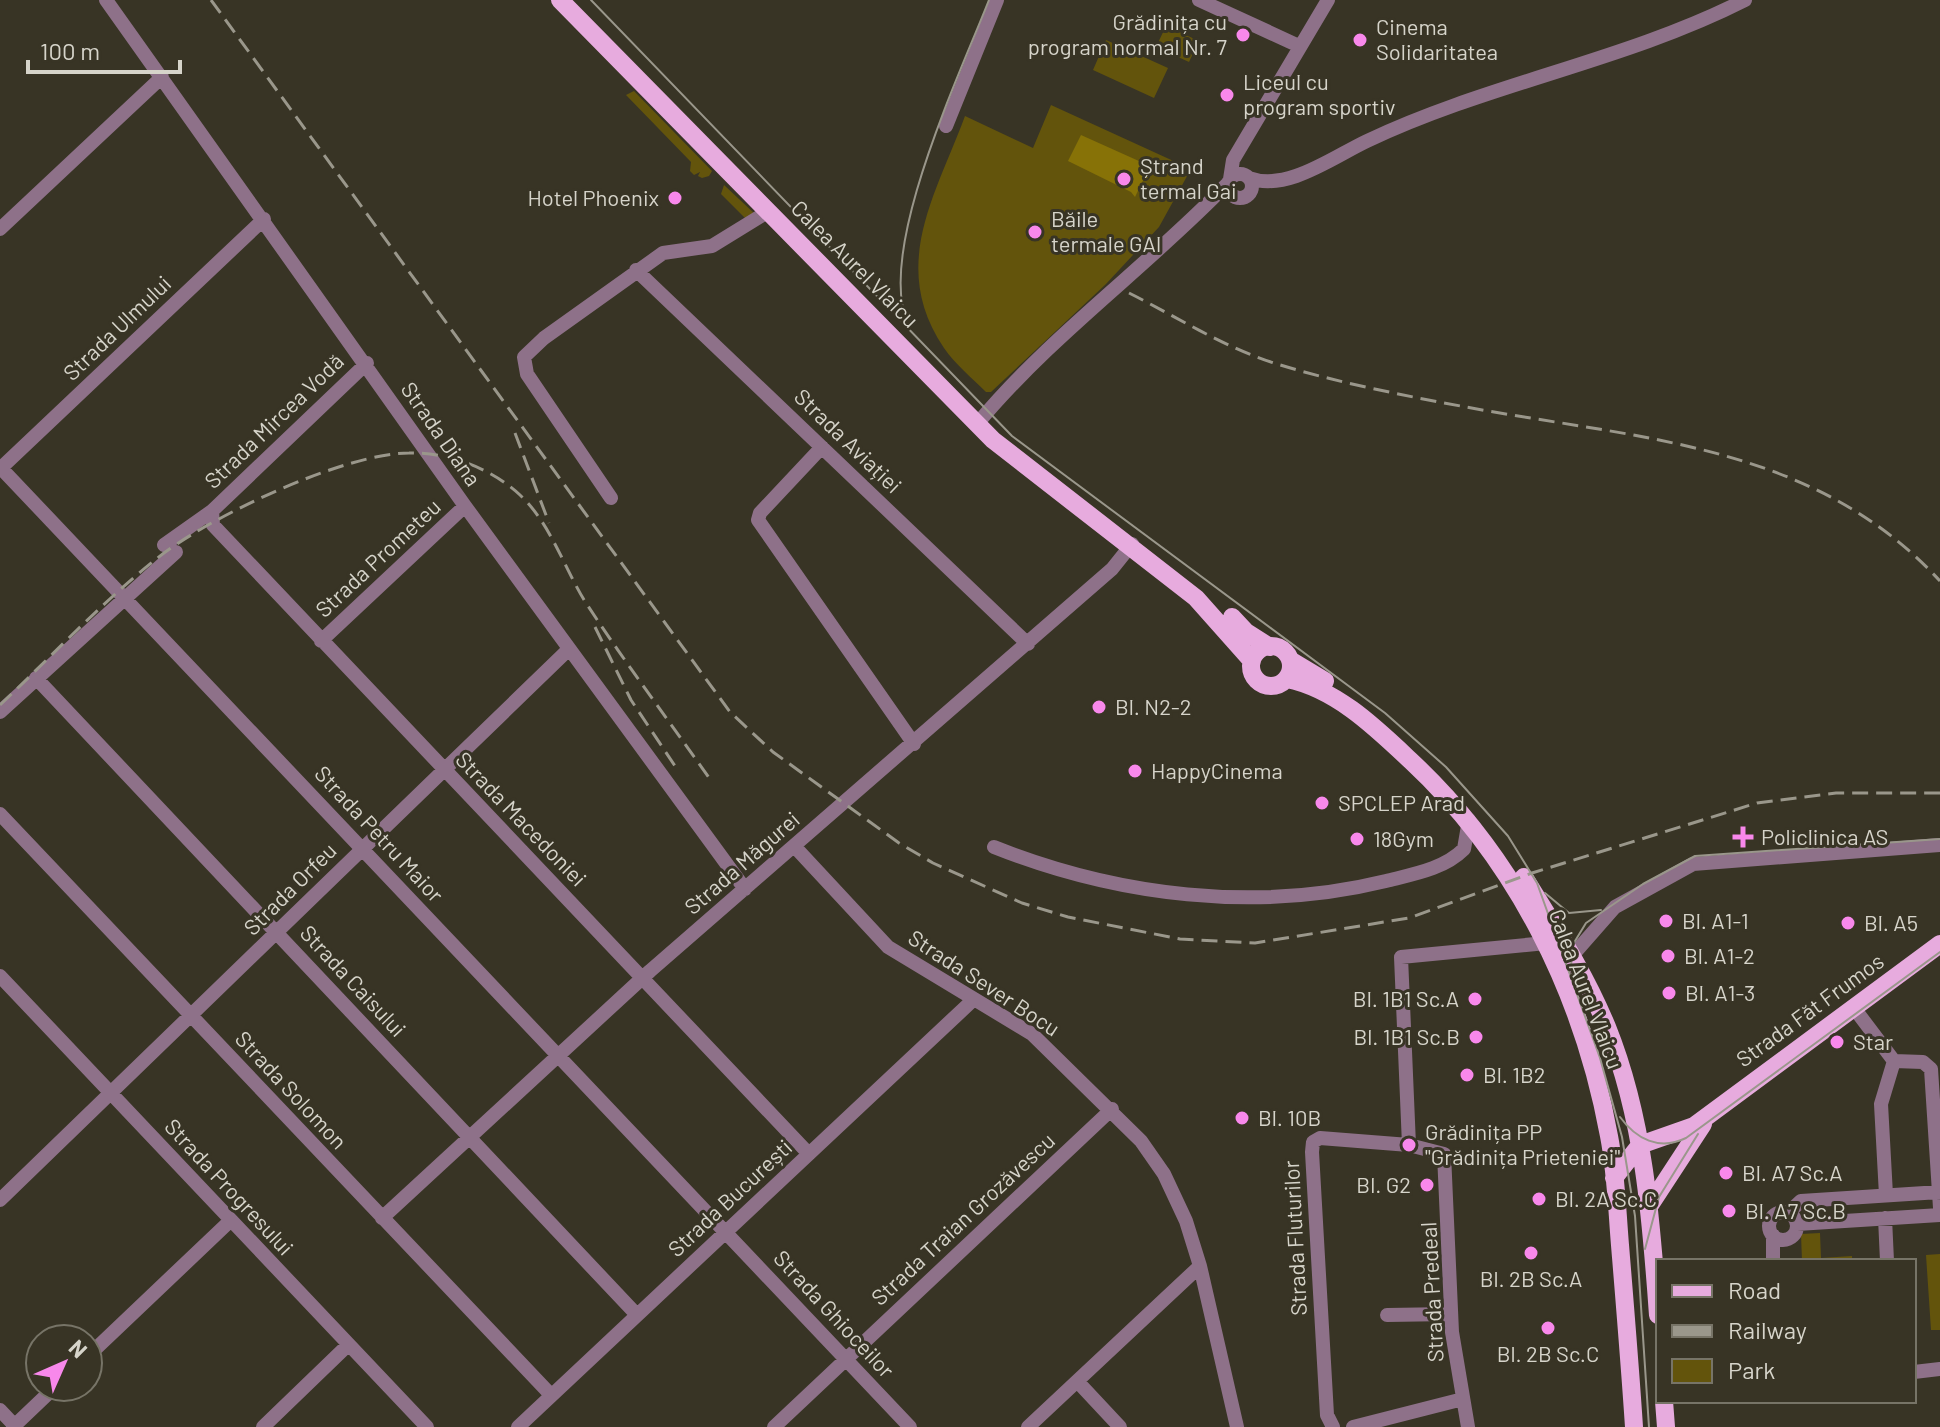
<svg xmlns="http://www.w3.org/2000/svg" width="1940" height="1427" viewBox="0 0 1940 1427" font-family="Barlow,sans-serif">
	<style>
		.green { fill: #63540c }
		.water { fill: #877207 }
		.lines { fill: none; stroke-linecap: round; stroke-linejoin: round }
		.minor { stroke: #8e7189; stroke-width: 14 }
		.major { stroke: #e7abde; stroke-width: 18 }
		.tram { stroke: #9a978b; stroke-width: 2 }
		.rail { stroke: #9a978b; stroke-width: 3; stroke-dasharray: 16 8; stroke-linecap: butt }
		.poi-dot { fill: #f888eb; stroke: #383425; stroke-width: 3 }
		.labels { text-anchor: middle; stroke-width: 6; stroke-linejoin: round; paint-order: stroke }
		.poi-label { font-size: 22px; fill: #d6d4ca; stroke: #383425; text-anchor: start }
		.street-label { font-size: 22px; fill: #d6d4ca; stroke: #383425 }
	</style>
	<rect width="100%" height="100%" fill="#383425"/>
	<path class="green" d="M1166 26 1199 41 1189 62 1156 47Z
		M1106 40 1168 68 1154 98 1093 70Z
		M634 91 712 171 709 176 702 178 698 176 700 172 694 175 690 171 691 162 626 95Z
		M1051 105 1191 169 1159 227 1106 284 991 392H986C972 378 955 364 944 348 889 266 935 197 965 116L1033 148Z
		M724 185 755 214 749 222 721 194Z
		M1820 1233 1821 1258 1852 1256V1261H1802L1801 1234Z
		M1940 1254V1330H1931L1926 1255Z"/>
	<path class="water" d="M1081 135 1150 166 1135 197 1131 192 1068 161Z"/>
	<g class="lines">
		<path class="minor" d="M106 0 465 506 745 889
			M1199 0 1299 46
			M946 126 997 0
			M1228 186a12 12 0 1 1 24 0a12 12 0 1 1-24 0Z
			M1249 178C1287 192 1333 157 1367 141 1489 83 1625 61 1745 0
			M1230 179 1233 160 1328 0
			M0 229 162 77
			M636 270 1028 644
			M977 424C1052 334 1147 267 1228 183
			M822 447 760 513 758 520 914 744
			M0 467 910 1427
			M0 469 264 219
			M611 498 527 374 524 357 544 338 663 253 712 246 769 211
			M212 511 213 525 809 1154
			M164 545 212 511 367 363
			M321 641 465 506
			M36 678 637 1315
			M0 712 176 552
			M0 814 551 1395
			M795 847 888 947 1032 1034 1141 1141 1164 1174 1186 1221 1200 1266 1237 1427
			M994 847C1117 896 1256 913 1386 881 1414 874 1444 869 1464 849L1469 820
			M1572 956 1615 907 1693 864 1940 845
			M0 976 427 1427
			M1854 1008 1894 1061
			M1894 1061 1923 1062 1931 1069 1940 1208
			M1409 1145 1401 957 1546 943
			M1886 1195 1881 1104 1894 1061
			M0 1200 569 649
			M1769 1226a14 14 0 1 1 28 0a14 14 0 1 1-28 0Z
			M1788 1213 1801 1201 1940 1192
			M382 1218 650 971 1112 569 1132 544
			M1885 1218 1887 1261
			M1797 1224 1940 1215
			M1773 1235V1261
			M1387 1315 1450 1314
			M88 1356 230 1221
			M1914 1372 1940 1369
			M1077 1381 1120 1427
			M0 1410 16 1427
			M13 1427 55 1387
			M263 1427 348 1345
			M518 1427 973 1000
			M774 1427 1112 1109
			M1028 1427 1200 1266
			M1333 1427 1327 1415 1312 1152 1313 1142 1320 1138 1409 1145 1444 1154 1452 1332 1468 1427
			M1353 1427 1463 1399"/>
		<path class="major" d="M560 0 993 440 1196 598 1252 661
			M1232 617 1246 632 1270 647
			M1251 666a20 20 0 1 1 40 0a20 20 0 1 1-40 0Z
			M1290 660 1325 681
			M1287 679C1336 689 1375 727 1411 761 1517 860 1583 994 1609 1136 1616 1172 1617 1209 1620 1245 1625 1306 1630 1366 1634 1427
			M1524 877C1554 926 1585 973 1607 1027 1644 1119 1651 1217 1658 1315
			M1614 1178 1640 1145 1694 1126 1940 944
			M1650 1205 1703 1124
			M1664 1401 1666 1427"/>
		<path class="tram" d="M591 0 1012 436 1385 713 1446 767 1508 836 1537 883 1600 1058 1622 1137 1635 1216 1649 1427
			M908 324C875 252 961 72 989 0
			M1545 893 1569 913 1601 910
			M1571 970 1572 946 1586 923 1643 884 1695 856 1940 839
			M1620 1117C1636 1139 1659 1151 1686 1138L1940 952
			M1645 1249 1659 1197 1698 1134"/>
		<path class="rail" d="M211 0 730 712 773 752 899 843 933 863 1022 903 1068 917 1180 939 1255 943 1409 918 1532 873 1757 803 1836 793H1940
			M1129 293C1177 317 1225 348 1277 364 1335 382 1406 396 1466 407 1637 439 1813 443 1940 581
			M515 433 549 523
			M595 627 631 700 679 772
			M0 705C51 657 100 604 155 560 206 518 344 453 409 453 448 452 491 468 520 495 551 524 564 568 586 603 626 664 670 722 712 782"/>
	</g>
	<g class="poi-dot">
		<circle cx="1243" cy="35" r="8"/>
		<circle cx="1360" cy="40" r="8"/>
		<circle cx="1227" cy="95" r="8"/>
		<circle cx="1124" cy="179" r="8"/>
		<circle cx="675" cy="198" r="8"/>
		<circle cx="1035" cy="232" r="8"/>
		<circle cx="1099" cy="707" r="8"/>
		<circle cx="1135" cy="771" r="8"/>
		<circle cx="1322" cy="803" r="8"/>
		<path d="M1739 825h8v8h8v8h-8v8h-8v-8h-8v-8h8z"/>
		<circle cx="1357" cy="839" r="8"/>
		<circle cx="1666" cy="921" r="8"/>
		<circle cx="1848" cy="923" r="8"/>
		<circle cx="1668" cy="956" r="8"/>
		<circle cx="1669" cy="993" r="8"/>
		<circle cx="1475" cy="999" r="8"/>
		<circle cx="1476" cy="1037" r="8"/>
		<circle cx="1837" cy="1042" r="8"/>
		<circle cx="1467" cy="1075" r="8"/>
		<circle cx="1242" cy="1118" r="8"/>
		<circle cx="1409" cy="1145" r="8"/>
		<circle cx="1726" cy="1173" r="8"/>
		<circle cx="1427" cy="1185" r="8"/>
		<circle cx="1539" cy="1199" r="8"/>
		<circle cx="1729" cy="1211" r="8"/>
		<circle cx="1531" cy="1253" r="8"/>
		<circle cx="1548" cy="1328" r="8"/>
	</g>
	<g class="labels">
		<g class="poi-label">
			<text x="1227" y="30" text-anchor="end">Grădinița cu<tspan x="1227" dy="25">program normal Nr. 7</tspan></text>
			<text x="1376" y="35">Cinema<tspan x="1376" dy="25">Solidaritatea</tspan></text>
			<text x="1243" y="90">Liceul cu<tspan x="1243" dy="25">program sportiv</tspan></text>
			<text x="1140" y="174">Ștrand<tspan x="1140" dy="25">termal Gai</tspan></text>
			<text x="659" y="206" text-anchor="end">Hotel Phoenix</text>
			<text x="1051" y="227">Băile<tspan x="1051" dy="25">termale GAI</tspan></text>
			<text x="1115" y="715">Bl. N2-2</text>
			<text x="1151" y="779">HappyCinema</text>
			<text x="1338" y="811">SPCLEP Arad</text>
			<text x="1761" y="845">Policlinica AS</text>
			<text x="1373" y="847">18Gym</text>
			<text x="1682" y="929">Bl. A1-1</text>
			<text x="1864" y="931">Bl. A5</text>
			<text x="1684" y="964">Bl. A1-2</text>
			<text x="1685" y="1001">Bl. A1-3</text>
			<text x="1459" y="1007" text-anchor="end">Bl. 1B1 Sc.A</text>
			<text x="1460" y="1045" text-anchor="end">Bl. 1B1 Sc.B</text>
			<text x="1853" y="1050">Star</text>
			<text x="1483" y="1083">Bl. 1B2</text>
			<text x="1258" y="1126">Bl. 10B</text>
			<text x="1425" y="1140">Grădinița PP<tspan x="1425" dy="25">"Grădinița Prieteniei"</tspan></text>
			<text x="1742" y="1181">Bl. A7 Sc.A</text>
			<text x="1411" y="1193" text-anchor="end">Bl. G2</text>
			<text x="1555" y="1207">Bl. 2A Sc.C</text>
			<text x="1745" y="1219">Bl. A7 Sc.B</text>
			<text x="1531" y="1287" text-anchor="middle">Bl. 2B Sc.A</text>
			<text x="1548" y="1362" text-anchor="middle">Bl. 2B Sc.C</text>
		</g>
		<g class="street-label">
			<text transform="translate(855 264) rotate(45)" y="8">Calea Aurel Vlaicu</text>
			<text transform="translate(117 328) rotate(-44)" y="8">Strada Ulmului</text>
			<text transform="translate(274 421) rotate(-44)" y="8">Strada Mircea Vodă</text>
			<text transform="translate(441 434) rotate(55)" y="8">Strada Diana</text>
			<text transform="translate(848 441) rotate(44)" y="8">Strada Aviației</text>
			<text transform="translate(378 558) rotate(-43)" y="8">Strada Prometeu</text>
			<text transform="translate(521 819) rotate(46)" y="8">Strada Macedoniei</text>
			<text transform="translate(379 834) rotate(47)" y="8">Strada Petru Maior</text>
			<text transform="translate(742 863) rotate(-41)" y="8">Strada Măgurei</text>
			<text transform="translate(290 889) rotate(-45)" y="8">Strada Orfeu</text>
			<text transform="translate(353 981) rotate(47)" y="8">Strada Caisului</text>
			<text transform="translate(984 983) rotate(33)" y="8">Strada Sever Bocu</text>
			<text transform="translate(1586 989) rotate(69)" y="8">Calea Aurel Vlaicu</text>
			<text transform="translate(1810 1010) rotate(-36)" y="8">Strada Făt Frumos</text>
			<text transform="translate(291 1090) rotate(47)" y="8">Strada Solomon</text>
			<text transform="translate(229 1187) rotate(47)" y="8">Strada Progresului</text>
			<text transform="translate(730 1198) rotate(-43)" y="8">Strada București</text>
			<text transform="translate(963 1219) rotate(-43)" y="8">Strada Traian Grozăvescu</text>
			<text transform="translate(1295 1238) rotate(-93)" y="8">Strada Fluturilor</text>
			<text transform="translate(1432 1292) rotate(-93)" y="8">Strada Predeal</text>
			<text transform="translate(834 1314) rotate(47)" y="8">Strada Ghioceilor</text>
		</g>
	</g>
	<rect x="1656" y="1259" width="260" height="144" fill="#383425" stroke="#777467" stroke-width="2"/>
	<rect x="1672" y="1285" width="40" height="12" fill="#e7abde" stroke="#777467" stroke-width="2"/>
	<text x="1728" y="1299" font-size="24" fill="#d6d4ca">Road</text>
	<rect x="1672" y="1325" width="40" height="12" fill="#9a978b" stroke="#777467" stroke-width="2"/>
	<text x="1728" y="1339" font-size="24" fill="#d6d4ca">Railway</text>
	<rect x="1672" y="1359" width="40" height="24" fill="#63540c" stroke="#777467" stroke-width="2"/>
	<text x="1728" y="1379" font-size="24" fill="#d6d4ca">Park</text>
	<g transform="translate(64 1363) rotate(45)"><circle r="38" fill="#383425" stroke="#777467" stroke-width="2"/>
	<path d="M0-6L14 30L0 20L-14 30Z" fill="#f888eb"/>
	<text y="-12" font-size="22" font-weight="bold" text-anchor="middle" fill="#d6d4ca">N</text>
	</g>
	<path d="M28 60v12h152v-12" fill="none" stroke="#d6d4ca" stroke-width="4"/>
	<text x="40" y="60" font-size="24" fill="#d6d4ca" stroke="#383425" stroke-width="6" paint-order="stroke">100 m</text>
</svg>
